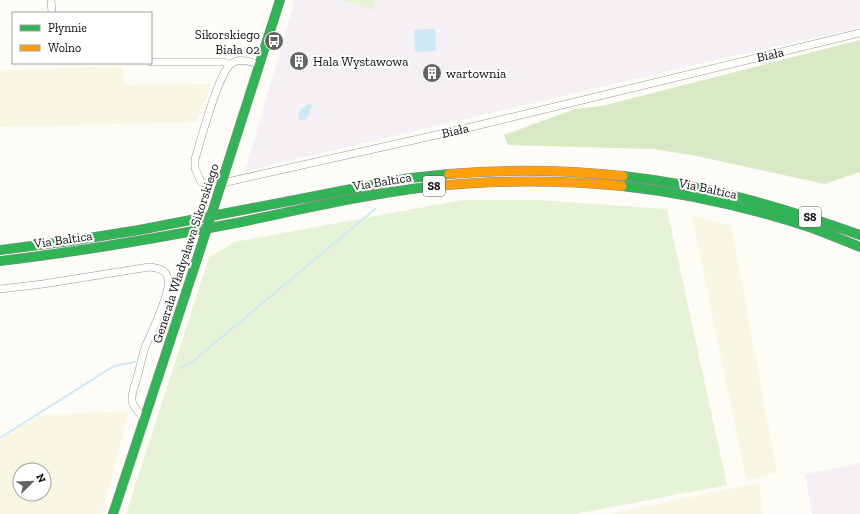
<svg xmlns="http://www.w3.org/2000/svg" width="860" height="514" viewBox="0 0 860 514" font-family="'Zilla Slab',serif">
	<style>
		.industrial { fill: #f5f0f3 }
		.farmland { fill: #f9f7e4; fill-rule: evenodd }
		.green { fill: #e7f3d7 }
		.forest { fill: #d8eac5 }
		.water { fill: #cde8f7 }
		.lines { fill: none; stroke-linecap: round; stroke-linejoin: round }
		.stream { stroke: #cde8f7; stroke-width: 2 }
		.street-casing { stroke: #979795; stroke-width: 8 }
		.fast-casing { stroke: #8e8d8b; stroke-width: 10 }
		.slow-casing { stroke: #8e8d8b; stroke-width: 10 }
		.street { stroke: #fffffe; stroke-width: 7 }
		.fast { stroke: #30b455; stroke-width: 9 }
		.slow { stroke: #ff9f0a; stroke-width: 9 }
		.fast-bridge-casing { stroke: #8e8d8b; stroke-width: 10; stroke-linecap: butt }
		.fast-bridge { stroke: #30b455; stroke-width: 9 }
		.labels { text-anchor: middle; stroke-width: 4; stroke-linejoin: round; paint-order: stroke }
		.shield { fill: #fff; stroke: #585858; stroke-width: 1 }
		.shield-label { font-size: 12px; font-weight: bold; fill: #111 }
		.poi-label { font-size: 13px; fill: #111; stroke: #fff; text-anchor: start }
		.street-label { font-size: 13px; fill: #111; stroke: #fff }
	</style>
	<rect width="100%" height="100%" fill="#fdfcf7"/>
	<path class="industrial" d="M295 0H860V28L728 57 245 171Z
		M860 463V514H812L805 474Z"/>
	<path class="farmland" d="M123 66 124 85 211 84 197 122 0 127V70Z
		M692 216 731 225 777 473 746 480Z
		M129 411 102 514H0V440L40 415ZM20 470H44V494H20Z
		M759 483 763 514H608Z"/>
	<path class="green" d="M339 0H375V10Z
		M462 200H538L667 209 727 485 576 514H126L209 257 235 242Z"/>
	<path class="forest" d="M860 40V172L824 184 697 156 653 149 508 145 504 135 575 109 602 106Z"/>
	<path class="water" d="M435 29 436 51 415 52 414 30Z
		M307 104 312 106 309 112 310 113 305 120 302 121 299 119 298 116 302 107 304 108Z"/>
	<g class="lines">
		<path class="stream" d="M179 368 192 362 375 209
			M0 438 114 366 135 362"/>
		<defs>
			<path id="street" d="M51 0 52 13
				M151 62H224L230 65
				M259 65C250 61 238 57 230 65 217 77 201 140 195 159V168L201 182 208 184H218L463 129 860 33
				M0 289 43 284 149 267C158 268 166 269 168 279 171 293 152 331 146 345 142 356 140 367 137 378 135 385 131 394 132 401 134 408 140 414 144 419"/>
			<path id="fast" d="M225 172 280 0
				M623 176C706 185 782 207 860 235
				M622 186C685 193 748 207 809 227 826 233 843 240 860 247
				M0 250 70 241 139 230 372 185 410 178 449 174
				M0 261C79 252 158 238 236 223 299 210 362 195 427 187
				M113 514 201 247"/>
			<path id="slow" d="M449 174C507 169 565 170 623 176
				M427 187C491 180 557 180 622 186"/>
		</defs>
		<use href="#street" class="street-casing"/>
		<use href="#fast" class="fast-casing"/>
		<use href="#slow" class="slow-casing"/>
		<use href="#street" class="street"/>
		<use href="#fast" class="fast"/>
		<use href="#slow" class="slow"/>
		<defs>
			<path id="fast-bridge" d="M201 247 225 172"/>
		</defs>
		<use href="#fast-bridge" class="fast-bridge-casing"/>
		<use href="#fast-bridge" class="fast-bridge"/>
	</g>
	<defs>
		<symbol id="bus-disc" viewBox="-11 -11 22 22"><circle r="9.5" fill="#646362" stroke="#fff"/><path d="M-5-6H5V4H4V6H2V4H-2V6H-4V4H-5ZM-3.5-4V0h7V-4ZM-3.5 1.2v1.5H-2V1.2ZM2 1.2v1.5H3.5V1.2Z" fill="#fff"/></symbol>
		<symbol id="building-disc" viewBox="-11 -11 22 22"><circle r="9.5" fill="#646362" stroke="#fff"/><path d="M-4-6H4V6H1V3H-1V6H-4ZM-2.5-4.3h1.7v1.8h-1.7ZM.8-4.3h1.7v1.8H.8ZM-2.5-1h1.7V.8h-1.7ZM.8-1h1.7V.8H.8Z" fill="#fff"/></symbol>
	</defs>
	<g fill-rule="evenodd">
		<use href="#bus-disc" x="263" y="30" width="22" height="22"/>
		<use href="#building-disc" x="288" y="50" width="22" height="22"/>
		<use href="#building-disc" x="421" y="62" width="22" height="22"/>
	</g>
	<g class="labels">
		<g class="shield">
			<rect x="423" y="176" width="22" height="20" rx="3"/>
			<rect x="799" y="207" width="22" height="20" rx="3"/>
		</g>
		<g class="shield-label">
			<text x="434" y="190">S8</text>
			<text x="810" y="221">S8</text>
		</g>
		<g class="poi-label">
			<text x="260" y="39" text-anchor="end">Sikorskiego<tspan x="260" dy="15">Biała 02</tspan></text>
			<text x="313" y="66">Hala Wystawowa</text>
			<text x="446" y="78">wartownia</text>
		</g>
		<g class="street-label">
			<text transform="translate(770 54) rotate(-13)" y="5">Biała</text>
			<text transform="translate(455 130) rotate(-13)" y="5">Biała</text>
			<text transform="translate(382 181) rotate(-9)" y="5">Via Baltica</text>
			<text transform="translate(708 188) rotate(12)" y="5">Via Baltica</text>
			<text transform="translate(63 239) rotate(-8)" y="5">Via Baltica</text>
			<text transform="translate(185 253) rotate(-72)" y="5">Generała Władysława Sikorskiego</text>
		</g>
	</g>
	<rect x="12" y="12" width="140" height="52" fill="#ffffff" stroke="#a0a0a0"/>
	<rect x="20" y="25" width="20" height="6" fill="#30b455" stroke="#a0a0a0"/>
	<text x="48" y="32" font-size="12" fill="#111111">Płynnie</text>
	<rect x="20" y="45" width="20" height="6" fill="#ff9f0a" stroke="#a0a0a0"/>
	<text x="48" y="52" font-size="12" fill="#111111">Wolno</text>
	<g transform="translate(32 482) rotate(67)"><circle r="19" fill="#ffffff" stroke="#a0a0a0"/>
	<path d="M0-3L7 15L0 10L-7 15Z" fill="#646362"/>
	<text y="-6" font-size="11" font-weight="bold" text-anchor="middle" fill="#111111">N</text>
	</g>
</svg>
